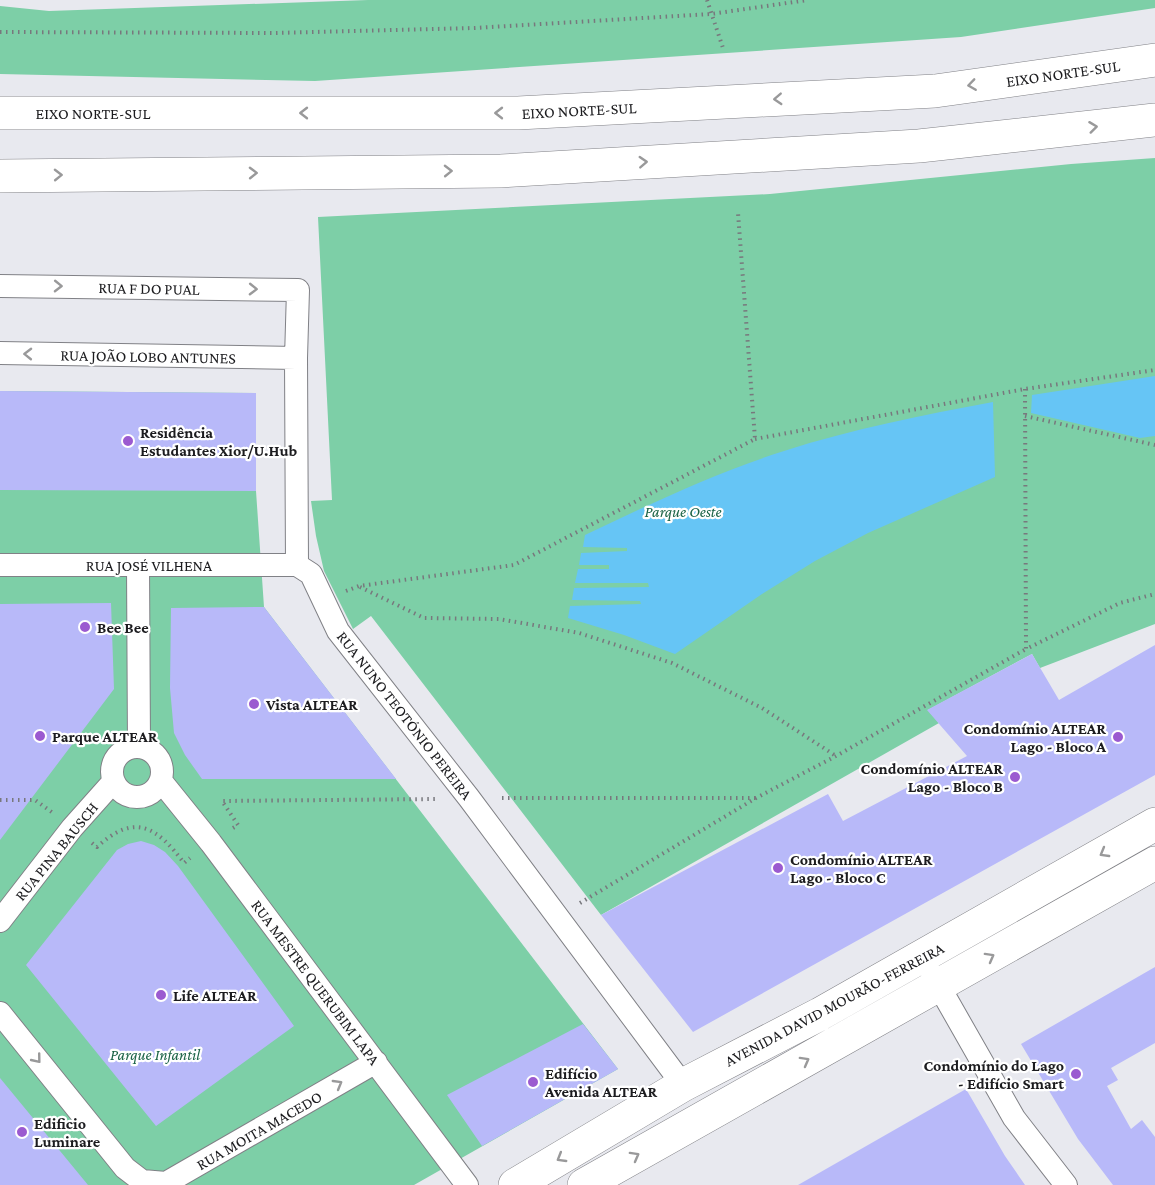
<svg xmlns="http://www.w3.org/2000/svg" width="1155" height="1185" viewBox="0 0 1155 1185" font-family="'Crimson Pro',serif">
	<style>
		.green { fill: #7dcfa7 }
		.water { fill: #66c5f5 }
		.building { fill: #b8b9f9 }
		.lines { fill: none; stroke-linecap: round; stroke-linejoin: round }
		.street-casing { stroke: #808186; stroke-width: 24 }
		.secondary-casing { stroke: #808186; stroke-width: 34 }
		.highway-casing { stroke: #808186; stroke-width: 34 }
		.path { stroke: #78787d; stroke-width: 4; stroke-dasharray: 1.5 4.5; stroke-linecap: butt }
		.street { stroke: #fff; stroke-width: 22 }
		.secondary { stroke: #fff; stroke-width: 33 }
		.highway { stroke: #fff; stroke-width: 33 }
		.oneway { stroke: #99999a }
		.poi-dot { fill: #9b5ad0; stroke: #fff; stroke-width: 2 }
		.labels { text-anchor: middle; stroke-width: 4.5; stroke-linejoin: round; paint-order: stroke }
		.street-label { font-size: 16px; fill: #1c1c1f; stroke: #fff }
		.poi-label { font-size: 16px; font-weight: bold; fill: #1c1c1f; stroke: #fff; text-anchor: start }
		.park-label { font-size: 16px; font-style: italic; fill: #1c6447; stroke: #fff }
	</style>
	<rect width="100%" height="100%" fill="#e8e9ef"/>
	<path class="green" d="M368 0H1155V8L961 37 315 81 0 74V6L49 11Z
		M1155 158V624L1040 668 1032 654 928 710 939 723 601 915 371 616 353 629 324 571 316 536 311 501 332 500 318 217 770 194 1071 164Z
		M0 391 256 393V491L264 607 618 1069 414 1185H0Z"/>
	<path class="water" d="M1155 376V436L1140 438 1031 413 1032 395Z
		M993 402 995 477 868 533 815 561 762 594 675 654 624 635 568 618 570 606 641 604 640 601 572 600 574 588 649 587 648 583H575L578 569H609V565H579L581 553 627 551V548L583 547 585 535C650 504 715 473 784 451 852 429 923 415 993 402Z"/>
	<path class="building" d="M0 391 256 393V491L0 490Z
		M111 603 114 689 0 840V604Z
		M264 607 396 779H202L185 755 174 733 170 688 171 608Z
		M1155 645V775L693 1032 601 915 828 794 843 821 967 756 927 710 1032 654 1059 700Z
		M141 841 154 845 165 852 178 866 294 1026 156 1126 26 965 117 850 128 844Z
		M1155 967V1043L1111 1068 1118 1080 1107 1086 1131 1129 1142 1120 1155 1137V1185H1113L1078 1139 1021 1044Z
		M583 1024 618 1069 482 1146 447 1095Z
		M0 1078 88 1185H0Z
		M966 1089 1005 1156 1025 1185H798Z"/>
	<g class="lines">
		<defs>
			<path id="street" d="M0 286 298 290 296 358 297 565 311 574 338 631 469 798 683 1085
				M0 353 296 358
				M0 565H297
				M138 565 139 747
				M112 772a25 25 0 1 1 50 0a25 25 0 1 1-50 0Z
				M161 781 211 843 467 1185
				M0 921 72 828 113 782
				M932 974 1014 1118 1066 1185
				M0 1013 125 1168 142 1181 166 1183 376 1062"/>
			<path id="secondary" d="M515 1185 683 1085 820 1014 1155 824
				M584 1185 1155 863"/>
			<path id="highway" d="M0 113H518L935 91 1155 60
				M0 176 501 171 919 146 1155 120"/>
		</defs>
		<use href="#street" class="street-casing"/>
		<use href="#secondary" class="secondary-casing"/>
		<use href="#highway" class="highway-casing"/>
		<path class="path" d="M707 0 723 48
			M0 32 274 33 474 28 711 14 808 0
			M1025 389 1026 649 1120 603 1155 594
			M1025 416 1155 445
			M755 439 1025 389 1155 370
			M360 587 424 618 499 619 579 633 672 663 762 708 836 756
			M346 591 359 586 514 565 755 439 738 213
			M502 798H756
			M0 800H35L53 813
			M233 828 238 825 222 801 437 799
			M92 843 97 847C135 812 157 827 184 863L190 858
			M580 903 756 798 836 756 1026 649"/>
		<use href="#street" class="street"/>
		<use href="#secondary" class="secondary"/>
		<use href="#highway" class="highway"/>
	</g>
	<defs><path id="oneway-chevron" d="M-2-3.5L2.5 0L-2 3.5" fill="none" stroke-width="1.6" stroke-linecap="round" stroke-linejoin="round" transform="scale(1.5)"/></defs>
	<g class="oneway">
		<use href="#oneway-chevron" transform="translate(972 85) rotate(172)"/>
		<use href="#oneway-chevron" transform="translate(778 99) rotate(177)"/>
		<use href="#oneway-chevron" transform="translate(304 113) rotate(-180)"/>
		<use href="#oneway-chevron" transform="translate(499 113) rotate(-180)"/>
		<use href="#oneway-chevron" transform="translate(1093 127) rotate(-7)"/>
		<use href="#oneway-chevron" transform="translate(643 162) rotate(-3)"/>
		<use href="#oneway-chevron" transform="translate(448 171) rotate(-1)"/>
		<use href="#oneway-chevron" transform="translate(253 173) rotate(-1)"/>
		<use href="#oneway-chevron" transform="translate(58 175) rotate(-1)"/>
		<use href="#oneway-chevron" transform="translate(58 286) rotate(1)"/>
		<use href="#oneway-chevron" transform="translate(253 289) rotate(1)"/>
		<use href="#oneway-chevron" transform="translate(28 354) rotate(-179)"/>
		<use href="#oneway-chevron" transform="translate(1104 853) rotate(150)"/>
		<use href="#oneway-chevron" transform="translate(990 957) rotate(-29)"/>
		<use href="#oneway-chevron" transform="translate(37 1059) rotate(51)"/>
		<use href="#oneway-chevron" transform="translate(805 1061) rotate(-29)"/>
		<use href="#oneway-chevron" transform="translate(338 1084) rotate(-30)"/>
		<use href="#oneway-chevron" transform="translate(635 1156) rotate(-29)"/>
		<use href="#oneway-chevron" transform="translate(561 1158) rotate(149)"/>
	</g>
	<g class="poi-dot">
		<circle cx="128" cy="441" r="6"/>
		<circle cx="85" cy="627" r="6"/>
		<circle cx="254" cy="704" r="6"/>
		<circle cx="40" cy="736" r="6"/>
		<circle cx="1118" cy="737" r="6"/>
		<circle cx="1015" cy="777" r="6"/>
		<circle cx="778" cy="868" r="6"/>
		<circle cx="161" cy="995" r="6"/>
		<circle cx="1076" cy="1074" r="6"/>
		<circle cx="533" cy="1082" r="6"/>
		<circle cx="22" cy="1132" r="6"/>
	</g>
	<g class="labels">
		<g class="street-label">
			<text transform="translate(1063 73) rotate(-8)" y="6">EIXO NORTE-SUL</text>
			<text transform="translate(579 110) rotate(-3)" y="6">EIXO NORTE-SUL</text>
			<text x="93" y="119">EIXO NORTE-SUL</text>
			<text transform="translate(149 288) rotate(1)" y="6">RUA F DO PUAL</text>
			<text transform="translate(148 356) rotate(1)" y="6">RUA JOÃO LOBO ANTUNES</text>
			<text x="149" y="571">RUA JOSÉ VILHENA</text>
			<text transform="translate(405 715) rotate(52)" y="6">RUA NUNO TEOTÓNIO PEREIRA</text>
			<text transform="translate(56 851) rotate(-51)" y="6">RUA PINA BAUSCH</text>
			<text transform="translate(316 982) rotate(53)" y="6">RUA MESTRE QUERUBIM LAPA</text>
			<text transform="translate(834 1004) rotate(-28)" y="6">AVENIDA DAVID MOURÃO-FERREIRA</text>
			<text transform="translate(259 1130) rotate(-30)" y="6">RUA MOITA MACEDO</text>
		</g>
		<g class="poi-label">
			<text x="140" y="438">Residência<tspan x="140" dy="18">Estudantes Xior/U.Hub</tspan></text>
			<text x="97" y="633">Bee Bee</text>
			<text x="266" y="710">Vista ALTEAR</text>
			<text x="1106" y="734" text-anchor="end">Condomínio ALTEAR<tspan x="1106" dy="18">Lago - Bloco A</tspan></text>
			<text x="52" y="742">Parque ALTEAR</text>
			<text x="1003" y="774" text-anchor="end">Condomínio ALTEAR<tspan x="1003" dy="18">Lago - Bloco B</tspan></text>
			<text x="790" y="865">Condomínio ALTEAR<tspan x="790" dy="18">Lago - Bloco C</tspan></text>
			<text x="173" y="1001">Life ALTEAR</text>
			<text x="1064" y="1071" text-anchor="end">Condomínio do Lago<tspan x="1064" dy="18">- Edifício Smart</tspan></text>
			<text x="545" y="1079">Edifício<tspan x="545" dy="18">Avenida ALTEAR</tspan></text>
			<text x="34" y="1129">Edificio<tspan x="34" dy="18">Luminare</tspan></text>
		</g>
		<g class="park-label">
			<text x="683" y="517">Parque Oeste</text>
			<text x="155" y="1060">Parque Infantil</text>
		</g>
	</g>
</svg>
